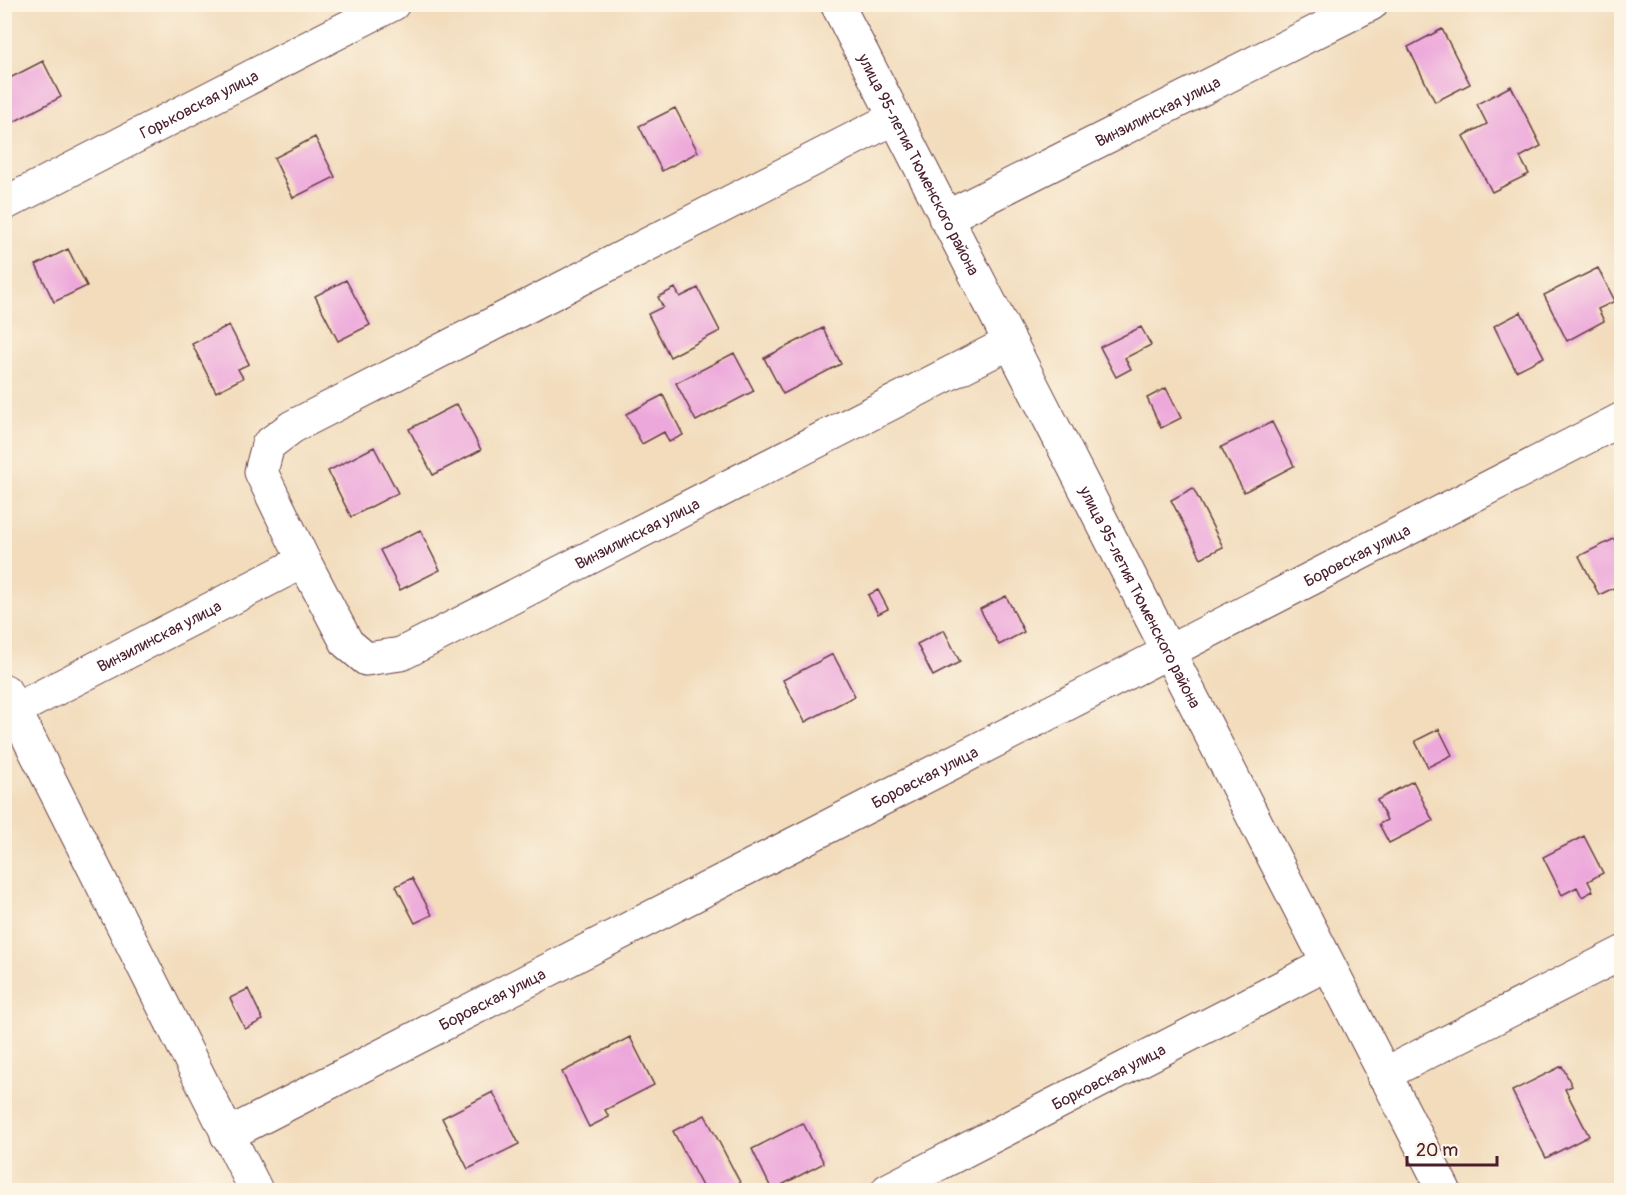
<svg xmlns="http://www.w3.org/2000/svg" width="1626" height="1195" viewBox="0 0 1626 1195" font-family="Pangolin,sans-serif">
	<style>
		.building { fill: #eda8db }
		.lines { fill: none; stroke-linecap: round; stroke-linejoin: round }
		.minor-casing { stroke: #633b41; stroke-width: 35 }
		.minor { stroke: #fff; stroke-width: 33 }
		.labels { text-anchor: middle; stroke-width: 4.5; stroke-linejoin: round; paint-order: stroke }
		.street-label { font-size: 16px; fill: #4a1f2b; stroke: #fcf5e5 }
	</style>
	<rect width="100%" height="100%" fill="#fcf5e5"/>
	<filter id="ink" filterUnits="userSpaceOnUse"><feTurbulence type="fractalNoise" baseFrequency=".0167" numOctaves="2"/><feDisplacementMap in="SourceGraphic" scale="12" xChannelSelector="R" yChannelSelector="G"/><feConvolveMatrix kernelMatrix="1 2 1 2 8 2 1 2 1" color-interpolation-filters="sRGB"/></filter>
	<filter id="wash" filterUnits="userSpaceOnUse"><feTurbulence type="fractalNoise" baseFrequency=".008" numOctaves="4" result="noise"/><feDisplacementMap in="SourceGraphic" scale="24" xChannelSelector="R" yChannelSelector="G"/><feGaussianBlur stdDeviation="1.35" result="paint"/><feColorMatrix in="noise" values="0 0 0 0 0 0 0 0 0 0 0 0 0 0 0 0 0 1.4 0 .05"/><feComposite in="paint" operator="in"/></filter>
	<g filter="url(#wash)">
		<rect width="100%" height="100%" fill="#f2dcbc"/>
		<g id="blocks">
			<path class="building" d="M1442 29 1470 84 1435 102 1408 47Z
				M43 61 61 97 4 127V81Z
				M1511 86 1541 146 1520 157 1529 174 1492 192 1463 136 1487 124 1477 104Z
				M675 108 698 152 662 171 639 126Z
				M315 137 335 177 293 198 274 158Z
				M68 249 87 286 54 302 36 265Z
				M1598 268 1615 301 1598 309 1604 321 1567 341 1544 295Z
				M346 280 370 325 338 341 315 296Z
				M675 288 680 297 698 288 720 331 670 357 648 314 663 307 658 297Z
				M1521 312 1544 357 1516 371 1494 326Z
				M229 325 249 364 238 369 243 378 216 392 192 344Z
				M1141 327 1151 345 1125 358 1131 369 1116 377 1100 347Z
				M823 328 841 364 783 394 764 358Z
				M734 353 754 391 696 421 676 383Z
				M1166 388 1181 418 1161 428 1147 398Z
				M663 395 683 435 669 442 664 432 642 444 626 414Z
				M457 404 481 450 433 475 409 429Z
				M1272 422 1294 466 1244 492 1221 447Z
				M374 447 398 493 351 517 328 471Z
				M1193 488 1223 547 1201 558 1171 500Z
				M420 530 440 570 400 590 380 550Z
				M1622 535V584L1599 595 1579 556Z
				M878 590 888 609 878 614 868 595Z
				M1006 596 1024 632 999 645 980 609Z
				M944 630 960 662 933 676 917 644Z
				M833 654 855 696 805 722 783 680Z
				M1439 729 1452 755 1428 767 1415 741Z
				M1413 781 1433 821 1389 843 1379 824 1387 820 1377 800Z
				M1584 836 1603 873 1588 881 1593 891 1582 897 1577 887 1562 895 1543 857Z
				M412 878 432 915 415 923 396 886Z
				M248 989 263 1020 245 1029 230 998Z
				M630 1037 654 1085 605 1110 609 1117 589 1127 562 1072Z
				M1562 1066 1572 1086 1565 1089 1589 1136 1546 1158 1512 1091Z
				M493 1092 519 1144 468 1169 442 1118Z
				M705 1115 744 1190H704L673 1131Z
				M803 1123 824 1163 772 1190 752 1149Z"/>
		</g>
	</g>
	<g filter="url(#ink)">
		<use href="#blocks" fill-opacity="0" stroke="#633b41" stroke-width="1.5"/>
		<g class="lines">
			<defs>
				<g id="minor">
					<path id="s1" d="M837 4 1444 1190"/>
					<path id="s2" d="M4 204 393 4"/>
					<path id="s3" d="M945 218 1371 4"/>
					<path id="s4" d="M304 561 347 643 366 659 401 654 1009 343"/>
					<path d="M5 691 256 1190"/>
					<path id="s5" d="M15 710 304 561 261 472 268 445 292 427 894 118"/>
					<path d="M1383 1075 1622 953"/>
					<path id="s6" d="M227 1135 1622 419"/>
					<path id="s7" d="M888 1190 1327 964"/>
				</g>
			</defs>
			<use href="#minor" class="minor-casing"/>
			<use href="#minor" class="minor"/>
		</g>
	</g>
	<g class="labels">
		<g class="street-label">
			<text dy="6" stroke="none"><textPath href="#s2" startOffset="219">Горьковская улица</textPath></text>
			<text dy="6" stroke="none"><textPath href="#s3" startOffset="238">Винзилинская улица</textPath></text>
			<text dy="6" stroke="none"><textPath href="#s1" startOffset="180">улица 95-летия Тюменского района</textPath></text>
			<text dy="6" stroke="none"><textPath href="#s4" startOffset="418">Винзилинская улица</textPath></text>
			<text dy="6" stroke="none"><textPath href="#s6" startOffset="1270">Боровская улица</textPath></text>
			<text dy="6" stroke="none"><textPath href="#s1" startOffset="666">улица 95-летия Тюменского района</textPath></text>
			<text dy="6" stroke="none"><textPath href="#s5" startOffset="162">Винзилинская улица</textPath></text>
			<text dy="6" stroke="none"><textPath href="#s6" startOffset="784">Боровская улица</textPath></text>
			<text dy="6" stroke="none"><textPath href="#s6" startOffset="298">Боровская улица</textPath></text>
			<text dy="6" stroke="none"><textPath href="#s7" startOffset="248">Борковская улица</textPath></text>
		</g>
	</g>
	<rect width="1626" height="1195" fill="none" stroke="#fcf5e5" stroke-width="24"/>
	<path d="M1407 1156v9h90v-9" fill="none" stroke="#4a1f2b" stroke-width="3"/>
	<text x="1416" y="1156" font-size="18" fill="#4a1f2b" stroke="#fcf5e5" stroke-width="4.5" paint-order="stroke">20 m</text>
</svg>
